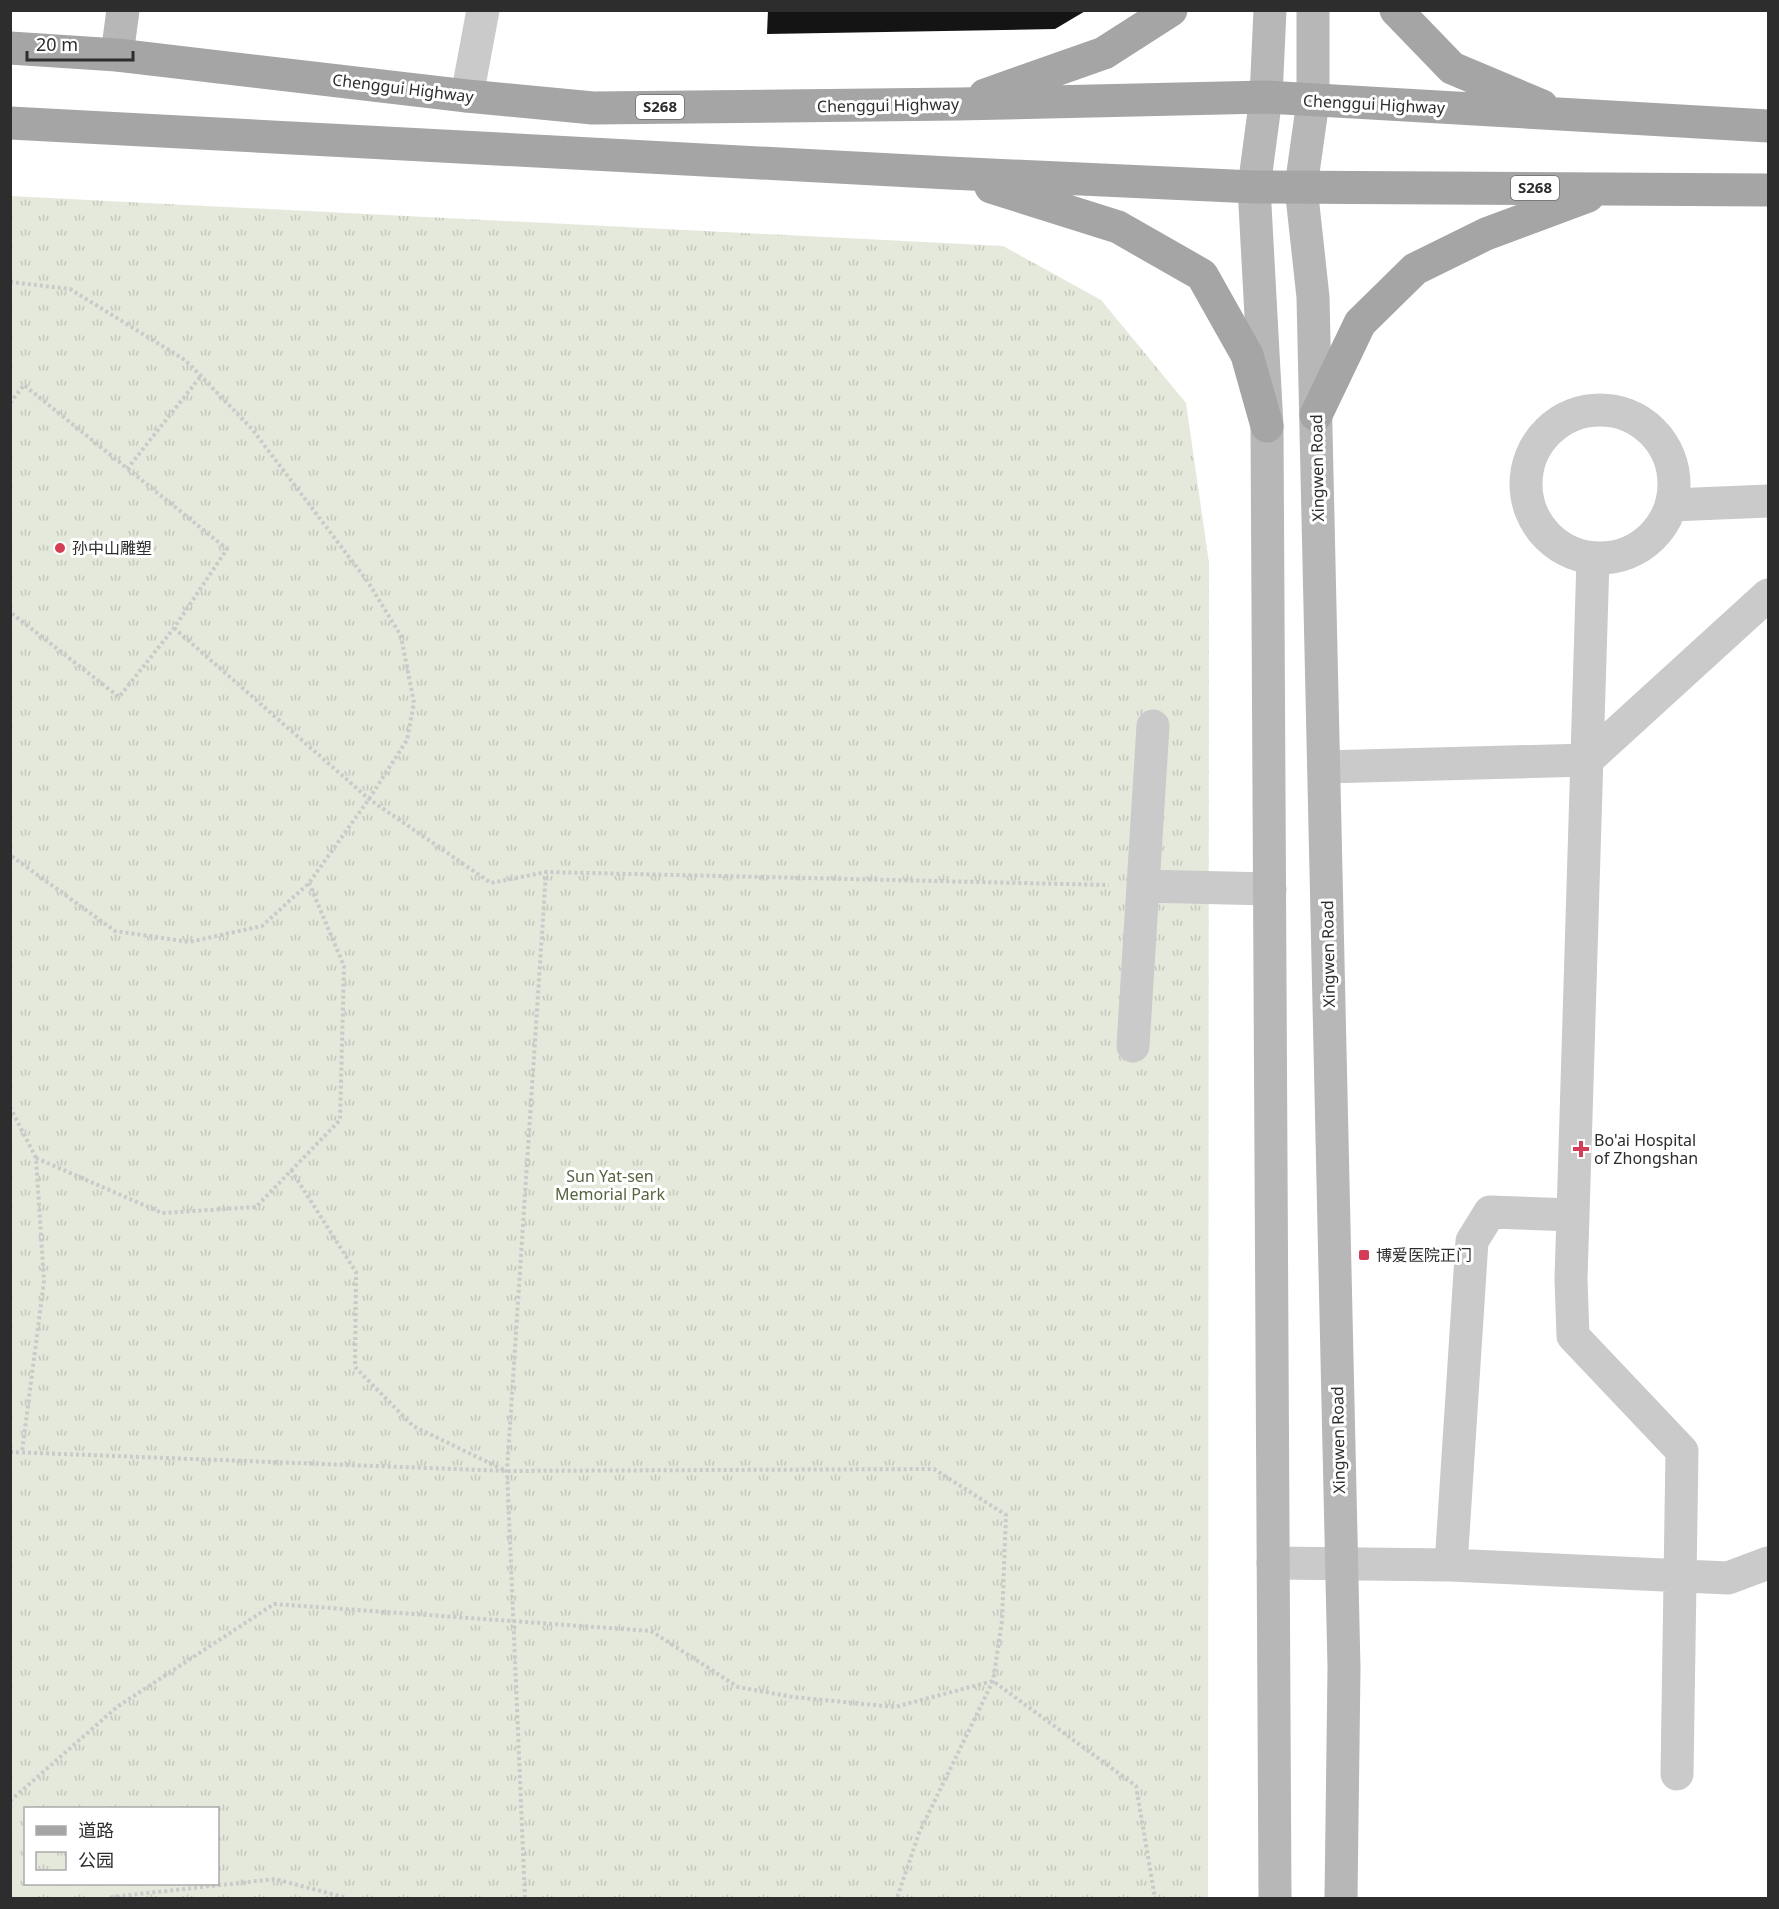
<svg xmlns="http://www.w3.org/2000/svg" width="1779" height="1909" viewBox="0 0 1779 1909" font-family="'Noto Sans','Noto Sans SC',sans-serif">
	<style>
		.park { fill: url(#park-tufts); fill-rule: evenodd }
		.building { fill: #141414 }
		.lines { fill: none; stroke-linecap: round; stroke-linejoin: round }
		.path { stroke: #cacaca; stroke-width: 4; stroke-dasharray: 3 3; stroke-linecap: butt }
		.street { stroke: #cacaca; stroke-width: 33 }
		.secondary { stroke: #b7b7b7; stroke-width: 33 }
		.primary { stroke: #a5a5a5; stroke-width: 33 }
		.poi-dot { fill: #d53d56; stroke: #fff; stroke-width: 2 }
		.labels { text-anchor: middle; stroke-width: 6; stroke-linejoin: round; paint-order: stroke }
		.shield { fill: #fff; stroke: #6c6c6c; stroke-width: 1.5 }
		.shield-label { font-size: 15px; font-weight: bold; fill: #2d2d2d }
		.street-label { font-size: 16px; fill: #2d2d2d; stroke: #fff }
		.poi-label { font-size: 16px; fill: #2d2d2d; stroke: #fff; text-anchor: start }
		.park-label { font-size: 16px; fill: #54643e; stroke: #fff }
	</style>
	<defs>
		<pattern id="park-tufts" width="24" height="20" patternUnits="userSpaceOnUse" patternTransform="scale(1.5)"><rect width="24" height="20" fill="#e4e9dc"/><path d="M3 7l-1-3M5 7V3M7 7l1-3M15 17l-1-3M17 17v-4M19 17l1-3" fill="none" stroke="#c4c8bd"/></pattern>
	</defs>
	<rect width="100%" height="100%" fill="#fff"/>
	<path class="park" d="M10 196 1003 246 1101 300 1186 403 1209 563 1208 1898H11ZM26 1808H218V1884H26Z"/>
	<path class="building" d="M768 10H1087L1055 29 767 34Z"/>
	<g class="lines">
		<path class="path" d="M10 282 70 289 185 360 201 376 252 429 368 582 401 636 414 703 407 740 369 799 309 883 262 926 189 942 115 931 10 855
			M10 403 24 385 227 549 174 628 119 697 10 612
			M127 469 201 376
			M174 628 369 799 491 883 546 872 1109 885
			M10 1107 36 1158 44 1281 22 1452
			M36 1158 162 1213 256 1207 340 1120 344 966 309 883
			M291 1170 356 1272 355 1367 413 1426 504 1470
			M10 1452 507 1471 934 1469 1006 1515 1002 1621 993 1681 919 1833 897 1898
			M10 1801 117 1707 274 1604 651 1631 738 1687 793 1697 895 1707 993 1681 1136 1786 1155 1898
			M111 1898 112 1897 275 1879 347 1898
			M525 1898 507 1471 546 872"/>
		<path class="street" d="M467 96 483 10
			M1526 484a74 74 0 1 1 148 0a74 74 0 1 1-148 0Z
			M1672 505 1768 501
			M1593 559 1573 1215 1571 1279 1573 1336 1682 1451 1677 1774
			M1324 767 1587 760 1768 595
			M1143 886 1270 889
			M1133 1046 1153 726
			M1273 1563 1451 1565 1728 1578 1768 1563
			M1451 1565 1472 1241 1490 1212 1573 1215"/>
		<path class="secondary" d="M1270 10 1266 97 1254 187 1267 426 1275 1898
			M1313 10V101L1301 187 1313 297 1344 1668 1341 1898
			M117 55 123 10"/>
		<path class="primary" d="M1396 10 1452 68 1542 106
			M10 48 117 55 467 96 593 108 958 104 1266 97 1768 126
			M985 95 1104 53 1171 10
			M10 123 949 173 1254 187 1768 190
			M991 187 1118 227 1202 275 1247 355 1267 426
			M1316 415 1360 323 1415 269 1486 234 1588 196"/>
	</g>
	<g class="poi-dot">
		<circle cx="60" cy="548" r="6"/>
		<path d="M1578 1140h6v6h6v6h-6v6h-6v-6h-6v-6h6z"/>
		<rect x="1358" y="1249" width="12" height="12" rx="3"/>
	</g>
	<g class="labels">
		<g class="shield">
			<rect x="636" y="95" width="48" height="24" rx="4.5"/>
			<rect x="1511" y="176" width="48" height="24" rx="4.5"/>
		</g>
		<g class="shield-label">
			<text x="660" y="112">S268</text>
			<text x="1535" y="193">S268</text>
		</g>
		<g class="street-label">
			<text transform="translate(403 88) rotate(7)" y="6">Chenggui Highway</text>
			<text transform="translate(1374 104) rotate(3)" y="6">Chenggui Highway</text>
			<text transform="translate(888 105) rotate(-1)" y="6">Chenggui Highway</text>
			<text transform="translate(1317 468) rotate(-91)" y="6">Xingwen Road</text>
			<text transform="translate(1328 954) rotate(-91)" y="6">Xingwen Road</text>
			<text transform="translate(1338 1440) rotate(-91)" y="6">Xingwen Road</text>
		</g>
		<g class="poi-label">
			<text x="72" y="554">孙中山雕塑</text>
			<text x="1594" y="1146">Bo'ai Hospital<tspan x="1594" dy="18">of Zhongshan</tspan></text>
			<text x="1376" y="1261">博爱医院正门</text>
		</g>
		<g class="park-label">
			<text x="610" y="1182">Sun Yat-sen<tspan x="610" dy="18">Memorial Park</tspan></text>
		</g>
	</g>
	<rect width="1779" height="1909" fill="none" stroke="#2d2d2d" stroke-width="24"/>
	<rect x="24" y="1807" width="195" height="78" fill="#ffffff" stroke="#ababab" stroke-width="1.5"/>
	<rect x="36" y="1826" width="30" height="9" fill="#a5a5a5" stroke="#ababab" stroke-width="1.5"/>
	<text x="78" y="1837" font-size="18" fill="#2d2d2d">道路</text>
	<rect x="36" y="1852" width="30" height="18" fill="url(#park-tufts)" stroke="#ababab" stroke-width="1.5"/>
	<text x="78" y="1867" font-size="18" fill="#2d2d2d">公园</text>
	<path d="M27 51v9h106v-9" fill="none" stroke="#2d2d2d" stroke-width="3"/>
	<text x="36" y="51" font-size="18" fill="#2d2d2d" stroke="#ffffff" stroke-width="4.5" paint-order="stroke">20 m</text>
</svg>
